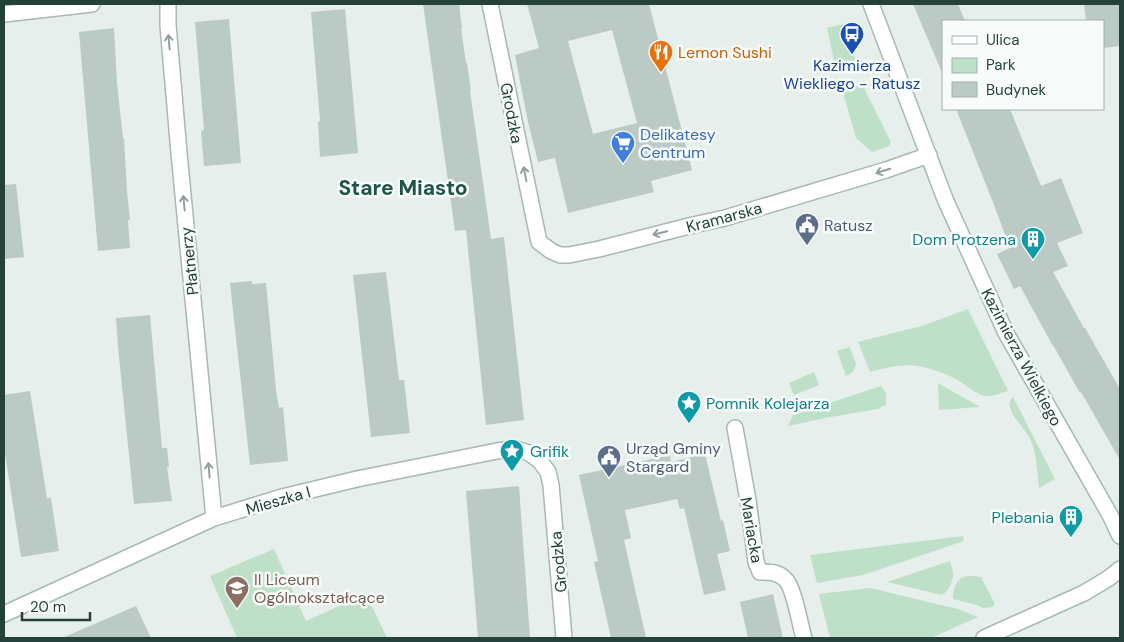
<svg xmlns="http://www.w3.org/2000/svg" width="1124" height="642" viewBox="0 0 1124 642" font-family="'DM Sans',sans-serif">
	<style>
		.green { fill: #bfe0c8 }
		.building { fill: #bbcac4; fill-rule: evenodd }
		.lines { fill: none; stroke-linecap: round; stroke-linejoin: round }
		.street-casing { stroke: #a8b8b2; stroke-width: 18 }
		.secondary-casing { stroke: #a4bbb3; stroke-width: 18 }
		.street { stroke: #fff; stroke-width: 15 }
		.secondary { stroke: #fff; stroke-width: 15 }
		.oneway { stroke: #92a09c }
		.labels { text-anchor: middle; stroke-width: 5; stroke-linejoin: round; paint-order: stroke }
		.food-label { font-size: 16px; fill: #c56008; stroke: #f7fbf9; text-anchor: start }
		.transit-label { font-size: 16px; fill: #164399; stroke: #f7fbf9 }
		.street-label { font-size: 16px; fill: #24423a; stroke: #f7fbf9 }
		.shop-label { font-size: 16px; fill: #366cbe; stroke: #f7fbf9; text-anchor: start }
		.service-label { font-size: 16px; fill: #4e5e75; stroke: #f7fbf9; text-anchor: start }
		.culture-label { font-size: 16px; fill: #0d838f; stroke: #f7fbf9; text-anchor: end }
		.education-label { font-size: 16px; fill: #785e54; stroke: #f7fbf9; text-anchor: start }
		.district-label { font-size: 21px; font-weight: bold; fill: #1f5548; stroke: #f7fbf9 }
	</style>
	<rect width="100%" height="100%" fill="#e6efeb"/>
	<path class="green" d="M843 24 857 65 836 70 827 28Z
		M854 86 864 88 891 142 889 146 872 152 856 138 842 89Z
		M968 309 1008 391C1003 392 991 397 986 396 978 396 966 385 959 381 949 375 938 371 927 368 908 362 889 367 870 372L858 342 922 326Z
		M850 347 856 364 853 372 846 376 837 351Z
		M814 372 819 385 794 395 789 383Z
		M938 383 980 407 939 410Z
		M881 386 886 393V405L883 406 878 409 825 418 788 426 793 415Z
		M1013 397 1055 479 1039 488C1037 473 1037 455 1031 441 1026 429 1012 418 1010 407 1009 402 1010 400 1013 397Z
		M963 536 964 541 863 575 817 583 810 555Z
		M274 549 306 621 366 594 387 638H237L210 576Z
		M950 561C951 565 953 570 953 573 954 581 948 592 942 595L887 582Z
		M973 576 981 577 995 604 992 607 983 608 977 605 953 599C952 592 956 579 964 577 965 576 972 576 973 576Z
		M870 588 958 609 978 617 931 638H830L819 594Z"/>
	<path class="building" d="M423 4H459L462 28H461L466 63H467L471 91H470L491 239 504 237 524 420 486 425 466 230 455 231Z
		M527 4H649L692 170 651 181 654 192 568 213 555 158 538 162 528 122 515 55 539 48ZM612 30 637 123 593 134 568 41Z
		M913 4H958L965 21H943V75Z
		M1084 4H1120V46L1103 48V21H1086Z
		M345 9 358 153 320 157 318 122 320 121 311 12Z
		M229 19 241 163 204 166 201 131 204 130 195 22Z
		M114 28 117 83 123 138H124L127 192 130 220H128L130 248 98 251 79 32Z
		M956 109H1010L1041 186 1061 178 1083 233 1057 243 1068 266 1053 272 1084 328H1085L1120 389V460L1081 392 1080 393 1053 345V346L1020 286 1014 289 997 254 1010 248 994 205Z
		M16 184 24 257 4 259V185Z
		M386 272 399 380H404L410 433 371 437 353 275Z
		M252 281V284L266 283 276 390 279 408 283 407 288 461 250 465 230 283Z
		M150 315 162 448H167L169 467H167L172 501 134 504 118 347 116 318Z
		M30 391 47 498H51L59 551 21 557 4 447V395Z
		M705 454 721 521 723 520 730 551 717 554 726 590 704 595 684 508 680 509 677 499 625 510 631 538 624 540 646 638H611L594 562 598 561 579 475 670 455 671 462Z
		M519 486 530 638H478L466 491Z
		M773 594 783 638H748L740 602Z
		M136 606 151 638H62Z"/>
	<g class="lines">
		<defs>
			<path id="street" d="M168 4V25L179 153 214 518
				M490 4 539 242 551 251 560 255H569L599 249 693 225 725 218 886 170 929 155
				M4 14 92 4
				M735 428 748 500 756 562 760 572C770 572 778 572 785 579 794 587 800 625 804 638
				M4 614 214 518 282 497 357 479 497 451 516 449 529 453 540 461 548 472 551 485 564 638
				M984 638 1084 593 1109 578 1120 569"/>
			<path id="secondary" d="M871 4 945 199 1006 333 1110 515 1120 536"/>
		</defs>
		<use href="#street" class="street-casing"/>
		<use href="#secondary" class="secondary-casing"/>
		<use href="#street" class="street"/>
		<use href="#secondary" class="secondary"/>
	</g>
	<defs><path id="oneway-shaft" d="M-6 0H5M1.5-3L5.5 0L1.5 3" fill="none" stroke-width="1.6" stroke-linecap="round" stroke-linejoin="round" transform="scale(1.25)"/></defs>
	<g class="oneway">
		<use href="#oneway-shaft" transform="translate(169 42) rotate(-95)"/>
		<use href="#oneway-shaft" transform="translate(883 171) rotate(163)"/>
		<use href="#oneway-shaft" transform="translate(525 174) rotate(-101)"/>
		<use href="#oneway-shaft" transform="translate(184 203) rotate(-95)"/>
		<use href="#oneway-shaft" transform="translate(660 233) rotate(166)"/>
		<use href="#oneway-shaft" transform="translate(209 470) rotate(-95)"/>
	</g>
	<defs>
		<symbol id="bus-pin" viewBox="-11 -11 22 30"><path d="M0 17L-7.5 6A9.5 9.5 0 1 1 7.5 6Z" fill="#1a4fb4" stroke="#f7fbf9"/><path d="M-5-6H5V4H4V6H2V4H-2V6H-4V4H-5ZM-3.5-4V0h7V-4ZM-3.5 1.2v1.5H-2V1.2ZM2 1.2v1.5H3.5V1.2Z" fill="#fff"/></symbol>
		<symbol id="restaurant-pin" viewBox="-11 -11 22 30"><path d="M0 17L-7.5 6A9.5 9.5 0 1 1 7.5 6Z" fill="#e8710a" stroke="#f7fbf9"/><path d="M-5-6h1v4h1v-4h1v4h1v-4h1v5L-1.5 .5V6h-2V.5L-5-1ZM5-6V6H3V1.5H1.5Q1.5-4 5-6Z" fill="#fff"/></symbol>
		<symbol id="supermarket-pin" viewBox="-11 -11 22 30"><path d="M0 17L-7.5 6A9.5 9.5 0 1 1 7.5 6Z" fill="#3f7fe0" stroke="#f7fbf9"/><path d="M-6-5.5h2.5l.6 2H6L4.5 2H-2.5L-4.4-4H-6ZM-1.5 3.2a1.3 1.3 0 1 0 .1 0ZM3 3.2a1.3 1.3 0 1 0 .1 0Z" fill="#fff"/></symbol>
		<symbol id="civic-pin" viewBox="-11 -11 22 30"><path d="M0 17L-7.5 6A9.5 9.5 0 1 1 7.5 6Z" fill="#5c6f8a" stroke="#f7fbf9"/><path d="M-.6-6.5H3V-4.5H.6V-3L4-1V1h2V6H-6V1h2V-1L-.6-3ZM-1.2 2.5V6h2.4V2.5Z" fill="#fff"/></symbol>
		<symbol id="building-pin" viewBox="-11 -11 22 30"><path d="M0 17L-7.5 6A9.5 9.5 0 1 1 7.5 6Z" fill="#0f9aa8" stroke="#f7fbf9"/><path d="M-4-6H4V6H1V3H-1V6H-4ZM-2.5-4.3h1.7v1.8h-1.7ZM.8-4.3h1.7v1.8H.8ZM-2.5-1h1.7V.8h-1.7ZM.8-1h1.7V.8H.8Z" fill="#fff"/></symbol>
		<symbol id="sight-pin" viewBox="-11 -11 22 30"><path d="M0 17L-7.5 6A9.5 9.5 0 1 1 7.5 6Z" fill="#0f9aa8" stroke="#f7fbf9"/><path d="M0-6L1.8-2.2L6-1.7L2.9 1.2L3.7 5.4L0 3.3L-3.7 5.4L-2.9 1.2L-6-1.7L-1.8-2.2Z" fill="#fff"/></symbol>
		<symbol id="school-pin" viewBox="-11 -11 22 30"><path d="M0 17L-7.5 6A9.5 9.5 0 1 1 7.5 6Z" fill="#8d6e63" stroke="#f7fbf9"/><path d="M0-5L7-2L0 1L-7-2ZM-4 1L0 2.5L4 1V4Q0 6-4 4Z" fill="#fff"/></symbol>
	</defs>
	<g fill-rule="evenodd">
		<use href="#bus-pin" x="838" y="20" width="28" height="38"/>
		<use href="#restaurant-pin" x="647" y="38" width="28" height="38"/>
		<use href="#supermarket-pin" x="609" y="129" width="28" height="38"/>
		<use href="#civic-pin" x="793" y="211" width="28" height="38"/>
		<use href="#building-pin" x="1019" y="225" width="28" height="38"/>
		<use href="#sight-pin" x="675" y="389" width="28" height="38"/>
		<use href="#sight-pin" x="498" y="437" width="28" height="38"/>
		<use href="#civic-pin" x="595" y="443" width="28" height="38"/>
		<use href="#building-pin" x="1057" y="503" width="28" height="38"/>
		<use href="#school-pin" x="223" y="574" width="28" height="38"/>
	</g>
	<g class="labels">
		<g class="food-label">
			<text x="678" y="58">Lemon Sushi</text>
		</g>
		<g class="transit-label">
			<text x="852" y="71">Kazimierza<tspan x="852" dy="18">Wiekliego - Ratusz</tspan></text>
		</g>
		<g class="street-label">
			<text transform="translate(512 113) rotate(79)" y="6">Grodzka</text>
			<text transform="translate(724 217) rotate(-15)" y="6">Kramarska</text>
			<text transform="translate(189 261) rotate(-96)" y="6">Płatnerzy</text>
			<text transform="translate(1022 357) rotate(62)" y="6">Kazimierza Wielkiego</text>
			<text transform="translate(278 500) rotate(-16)" y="6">Mieszka I</text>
			<text transform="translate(752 530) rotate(80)" y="6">Mariacka</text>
			<text transform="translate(558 562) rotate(-95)" y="6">Grodzka</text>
		</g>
		<g class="shop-label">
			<text x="640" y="140">Delikatesy<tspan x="640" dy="18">Centrum</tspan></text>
		</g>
		<g class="service-label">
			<text x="824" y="231">Ratusz</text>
			<text x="626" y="454">Urząd Gminy<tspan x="626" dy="18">Stargard</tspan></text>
		</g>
		<g class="culture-label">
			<text x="1016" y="245">Dom Protzena</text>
			<text x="706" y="409" text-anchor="start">Pomnik Kolejarza</text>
			<text x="530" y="457" text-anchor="start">Grifik</text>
			<text x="1054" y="523">Plebania</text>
		</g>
		<g class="education-label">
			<text x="254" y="585">II Liceum<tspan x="254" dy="18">Ogólnokształcące</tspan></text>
		</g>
		<g class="district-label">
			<text x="403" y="195">Stare Miasto</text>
		</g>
	</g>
	<rect width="1124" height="642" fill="none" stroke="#24423a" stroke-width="10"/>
	<rect x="942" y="20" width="162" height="90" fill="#f7fbf9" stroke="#a3b1ad"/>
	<rect x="952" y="36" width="25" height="8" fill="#ffffff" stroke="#a3b1ad"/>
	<text x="986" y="45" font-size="15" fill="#24423a">Ulica</text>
	<rect x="952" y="58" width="25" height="15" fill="#bfe0c8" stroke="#a3b1ad"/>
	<text x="986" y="70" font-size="15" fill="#24423a">Park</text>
	<rect x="952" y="82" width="25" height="15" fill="#bbcac4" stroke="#a3b1ad"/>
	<text x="986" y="95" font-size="15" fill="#24423a">Budynek</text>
	<path d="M22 612v8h68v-8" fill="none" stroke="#24423a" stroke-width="2.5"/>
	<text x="30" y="612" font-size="15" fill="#24423a" stroke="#f7fbf9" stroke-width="4" paint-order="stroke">20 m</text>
</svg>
